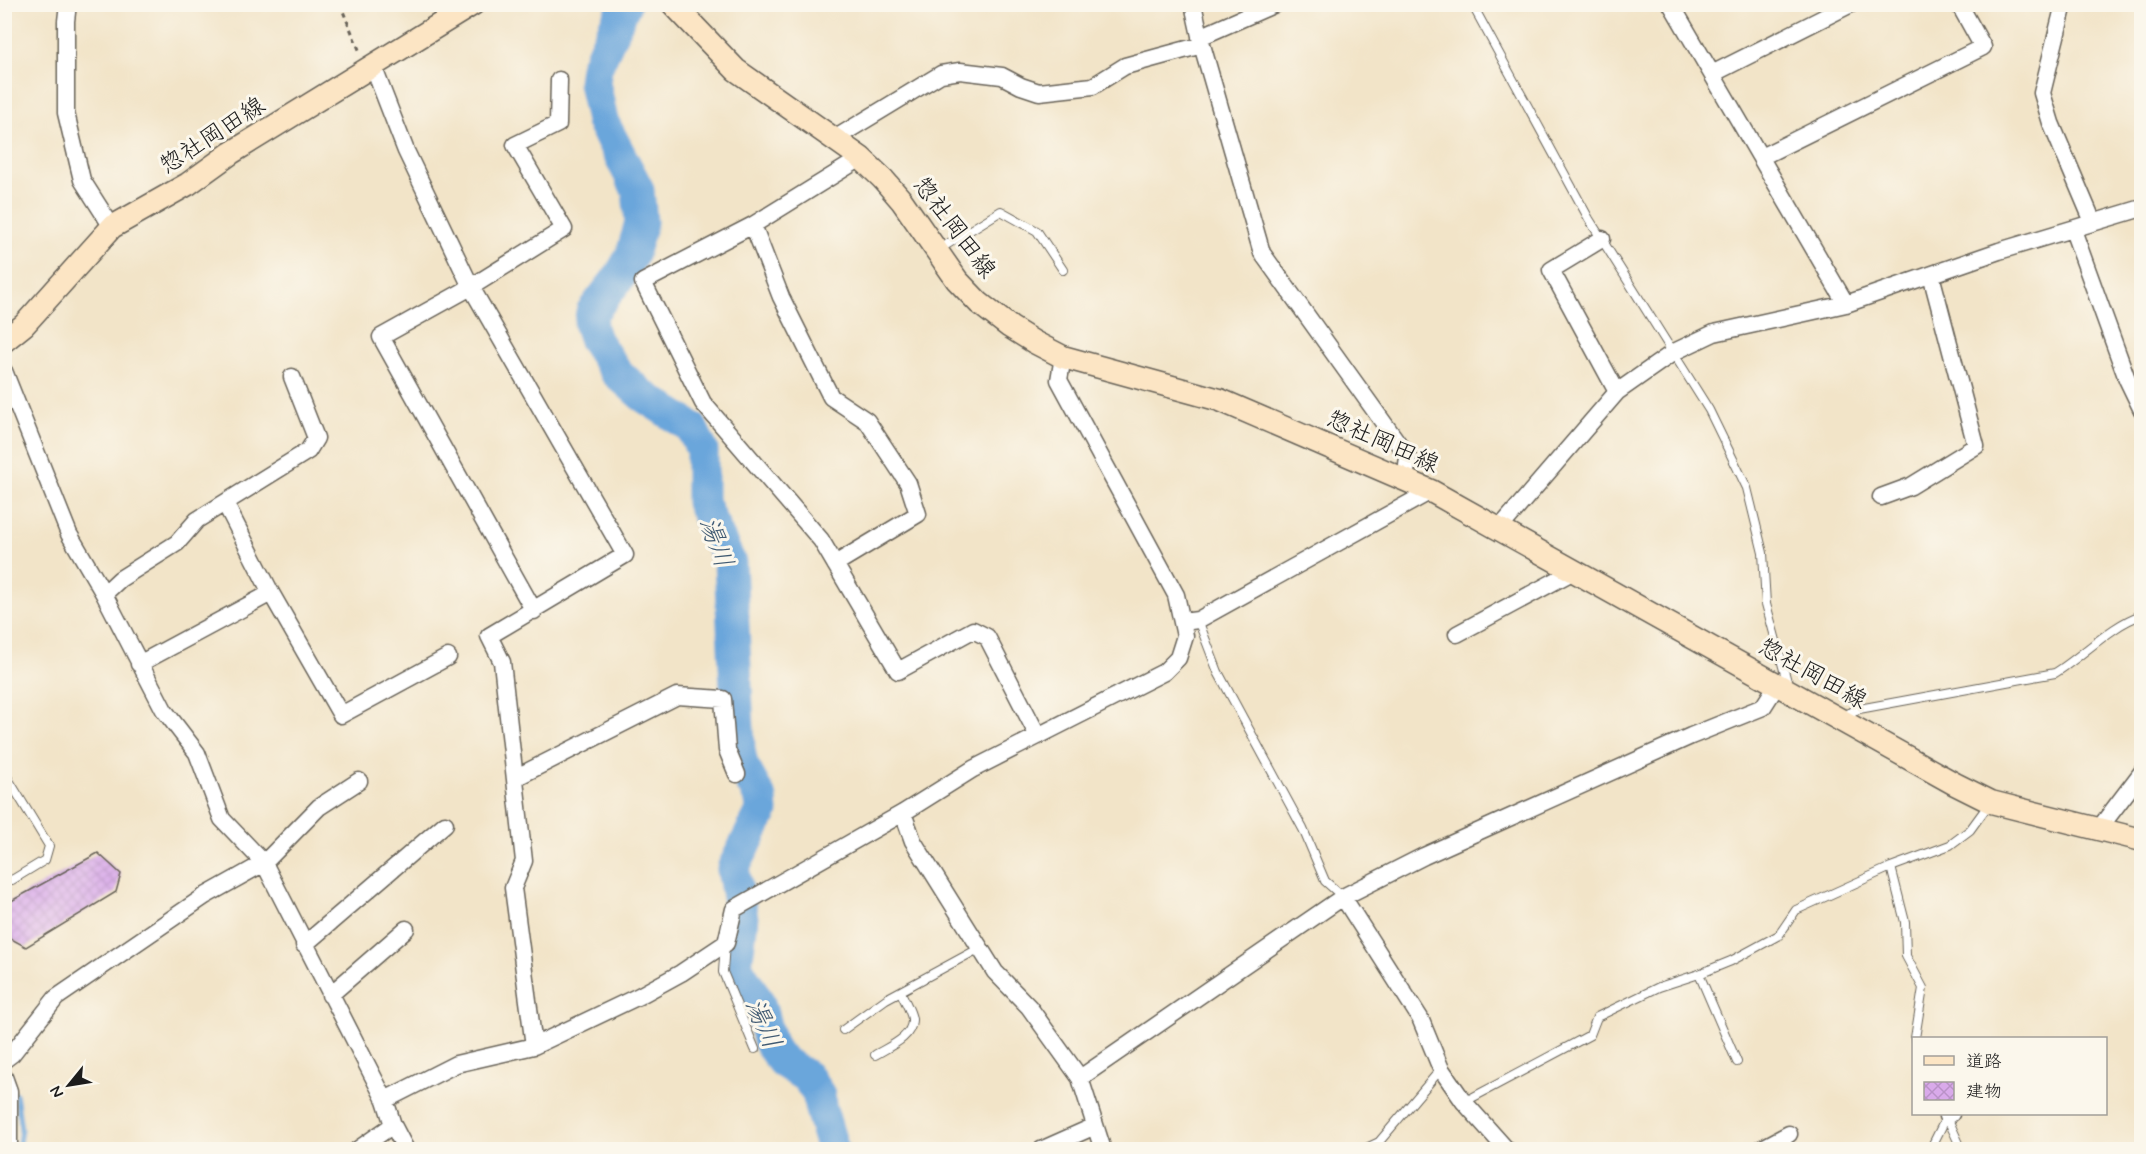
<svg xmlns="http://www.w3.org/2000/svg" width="2146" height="1154" viewBox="0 0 2146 1154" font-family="Mynerve,'Klee One',sans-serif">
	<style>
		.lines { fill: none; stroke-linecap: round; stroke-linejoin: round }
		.stream { stroke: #6ba6db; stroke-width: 5 }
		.river { stroke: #6ba6db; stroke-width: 33 }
		.building { fill: url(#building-cross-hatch) }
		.lane-casing { stroke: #676258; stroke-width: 10 }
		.street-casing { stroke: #676258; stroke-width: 19 }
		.secondary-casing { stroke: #676258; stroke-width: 25 }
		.path { stroke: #676258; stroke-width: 3; stroke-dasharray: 4.5 4.5; stroke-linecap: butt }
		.lane { stroke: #fff; stroke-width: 8 }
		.street { stroke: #fff; stroke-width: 16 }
		.secondary { stroke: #fce5c4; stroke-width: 22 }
		.labels { text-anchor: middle; stroke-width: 6; stroke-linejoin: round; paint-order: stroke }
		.street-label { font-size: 24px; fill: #1c1c1c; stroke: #fbf7ec }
		.water-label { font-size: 26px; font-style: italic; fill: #405a72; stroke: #fbf7ec }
	</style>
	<defs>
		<pattern id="building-cross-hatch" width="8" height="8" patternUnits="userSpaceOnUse" patternTransform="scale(1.5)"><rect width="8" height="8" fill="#d9aaea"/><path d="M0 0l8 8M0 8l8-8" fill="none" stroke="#ba92c8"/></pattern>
	</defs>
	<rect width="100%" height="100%" fill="#fbf7ec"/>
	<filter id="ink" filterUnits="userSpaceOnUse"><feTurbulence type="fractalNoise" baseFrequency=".0167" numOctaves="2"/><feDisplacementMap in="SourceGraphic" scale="12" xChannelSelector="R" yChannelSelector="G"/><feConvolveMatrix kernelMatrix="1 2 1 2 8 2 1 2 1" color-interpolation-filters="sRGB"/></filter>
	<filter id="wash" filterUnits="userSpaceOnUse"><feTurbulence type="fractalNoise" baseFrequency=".008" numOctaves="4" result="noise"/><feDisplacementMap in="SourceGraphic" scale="24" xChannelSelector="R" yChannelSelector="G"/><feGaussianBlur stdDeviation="1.35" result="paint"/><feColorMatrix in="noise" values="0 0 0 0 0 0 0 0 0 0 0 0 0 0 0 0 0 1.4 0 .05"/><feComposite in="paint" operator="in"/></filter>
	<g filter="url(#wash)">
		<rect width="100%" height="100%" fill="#f2e4c8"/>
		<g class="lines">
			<path class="stream" d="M16 1094 21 1129 18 1150"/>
			<path class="river" d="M625 4 596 68 594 82 602 121 638 190 641 222 632 255 620 276 592 312 590 325 595 340 616 372 642 395 691 427 702 450V502L730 563 739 750 742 765 761 799 762 811 733 869 742 919 736 966 759 1003 770 1044 782 1061 807 1077 819 1095 820 1106 833 1150"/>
		</g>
		<g id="blocks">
			<path class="building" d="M98 853 121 874 116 892 26 947 4 935V905Z"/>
		</g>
	</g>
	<g filter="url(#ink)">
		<use href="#blocks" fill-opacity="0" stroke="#676258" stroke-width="1.5"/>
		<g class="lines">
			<defs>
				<path id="lane" d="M1472 4 1589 219 1709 410 1747 488 1763 553 1766 604 1788 685
					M938 250 1001 211 1037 231 1063 270
					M1198 620 1218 672 1303 829 1325 881 1343 897
					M1841 716 1859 709 2055 673C2083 656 2112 624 2142 615
					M4 772 49 846 45 860 12 880 4 878
					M725 943 723 972 755 1049
					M843 1030 886 999 980 948
					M1915 1038 1923 988 1906 956 1905 922 1891 867 1950 845 1970 830 1989 804
					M875 1055C888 1047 913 1038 912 1019 911 1011 904 1000 901 992
					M1737 1062 1699 974 1731 961 1779 935 1796 910 1891 867
					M1464 1102 1590 1035 1597 1017 1659 987 1699 974
					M1946 1115 1962 1150
					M1362 1150 1379 1142 1441 1069
					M1930 1150 1947 1116"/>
				<path id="street" d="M68 4 66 21V113L82 180 112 227
					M1193 4 1202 45 1262 253 1408 457 1405 480
					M1671 4 1846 304
					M2064 4 2042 93 2051 123 2093 222
					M1200 37 1275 4
					M373 66 406 151 471 287 625 555 489 636 502 662 524 861 513 888 534 1046
					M1712 74 1851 4
					M834 139 941 74 960 71 1002 76 1021 86 1039 92 1093 86 1125 66 1202 45
					M1761 157 1983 47 1959 4
					M861 158 753 225 643 282 703 403 821 540 898 671 973 630 987 637 1038 736
					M753 225 781 297 831 397 867 421 908 483 918 514 835 564
					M2073 230 2127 379 2142 410
					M1602 239 1551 270 1617 392
					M4 371 69 534 104 594 164 710 197 753 222 819 264 863 385 1100 393 1125 406 1150
					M1881 497 1911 486 1976 446 1931 275
					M225 503 271 593 341 715 448 657
					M1499 529 1617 392 1674 352 1714 333 1846 304 1999 251 2142 208
					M104 594 120 579 177 543 197 520 308 451 316 438 292 377
					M534 611 381 337 471 287 564 229 515 145 558 124 559 80
					M1183 622 1198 620 1431 491
					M1457 634 1574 571
					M139 664 271 593
					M515 778 677 696 723 699 727 750 737 774
					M903 813 913 841 995 972 1029 1007 1080 1078 1103 1150
					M2098 830 2142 772
					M1343 897 1420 1018 1441 1069 1464 1102 1507 1150
					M304 945 445 824
					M330 995 406 929
					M4 1060 12 1054 56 998 205 896 264 863 319 807 359 781
					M4 1077 9 1091V1150
					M1080 1078 1343 897 1424 856 1691 736 1763 707 1777 685
					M385 1100 456 1064 534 1046 639 996 681 973 726 943 734 909 903 813 973 769 1164 672 1178 658 1185 636 1176 595 1059 380 1063 357
					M1947 1116 1951 1114
					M357 1150 393 1125
					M1041 1150 1095 1126
					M1759 1150 1789 1134"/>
				<path id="secondary" d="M673 4 736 70 861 158 883 179 902 201 957 280 979 303 1010 327 1034 342 1063 357 1220 400 1431 491 1955 784 1991 802 2142 840
					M4 341 24 325 112 227 188 184 231 153 473 4"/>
			</defs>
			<use href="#lane" class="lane-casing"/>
			<use href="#street" class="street-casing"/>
			<use href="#secondary" class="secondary-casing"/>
			<path class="path" d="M340 4 360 52"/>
			<use href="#lane" class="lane"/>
			<use href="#street" class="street"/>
			<use href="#secondary" class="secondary"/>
		</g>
	</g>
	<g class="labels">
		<g class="street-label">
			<text transform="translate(212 135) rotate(-33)" y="8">惣社岡田線</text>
			<text transform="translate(955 227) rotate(53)" y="8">惣社岡田線</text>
			<text transform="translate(1383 441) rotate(24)" y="8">惣社岡田線</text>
			<text transform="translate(1813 673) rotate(29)" y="8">惣社岡田線</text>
		</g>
		<g class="water-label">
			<text transform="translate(717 542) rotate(70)" y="9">湯川</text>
			<text transform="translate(764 1023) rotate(66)" y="9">湯川</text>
		</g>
	</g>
	<rect width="2146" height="1154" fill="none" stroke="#fbf7ec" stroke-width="24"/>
	<rect x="1912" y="1037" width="195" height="78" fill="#fbf7ec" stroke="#a29f99" stroke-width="1.5"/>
	<rect x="1924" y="1056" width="30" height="9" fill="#fce5c4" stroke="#a29f99" stroke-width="1.5"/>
	<text x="1966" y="1067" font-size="18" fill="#1c1c1c">道路</text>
	<rect x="1924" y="1082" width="30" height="18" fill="url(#building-cross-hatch)" stroke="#a29f99" stroke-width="1.5"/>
	<text x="1966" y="1097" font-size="18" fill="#1c1c1c">建物</text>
	<g transform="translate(69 1085) rotate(240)" stroke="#fbf7ec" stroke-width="4.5" paint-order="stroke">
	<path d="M0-4.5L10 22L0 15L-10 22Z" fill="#1c1c1c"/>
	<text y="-9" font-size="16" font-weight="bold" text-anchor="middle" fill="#1c1c1c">N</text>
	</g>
</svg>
